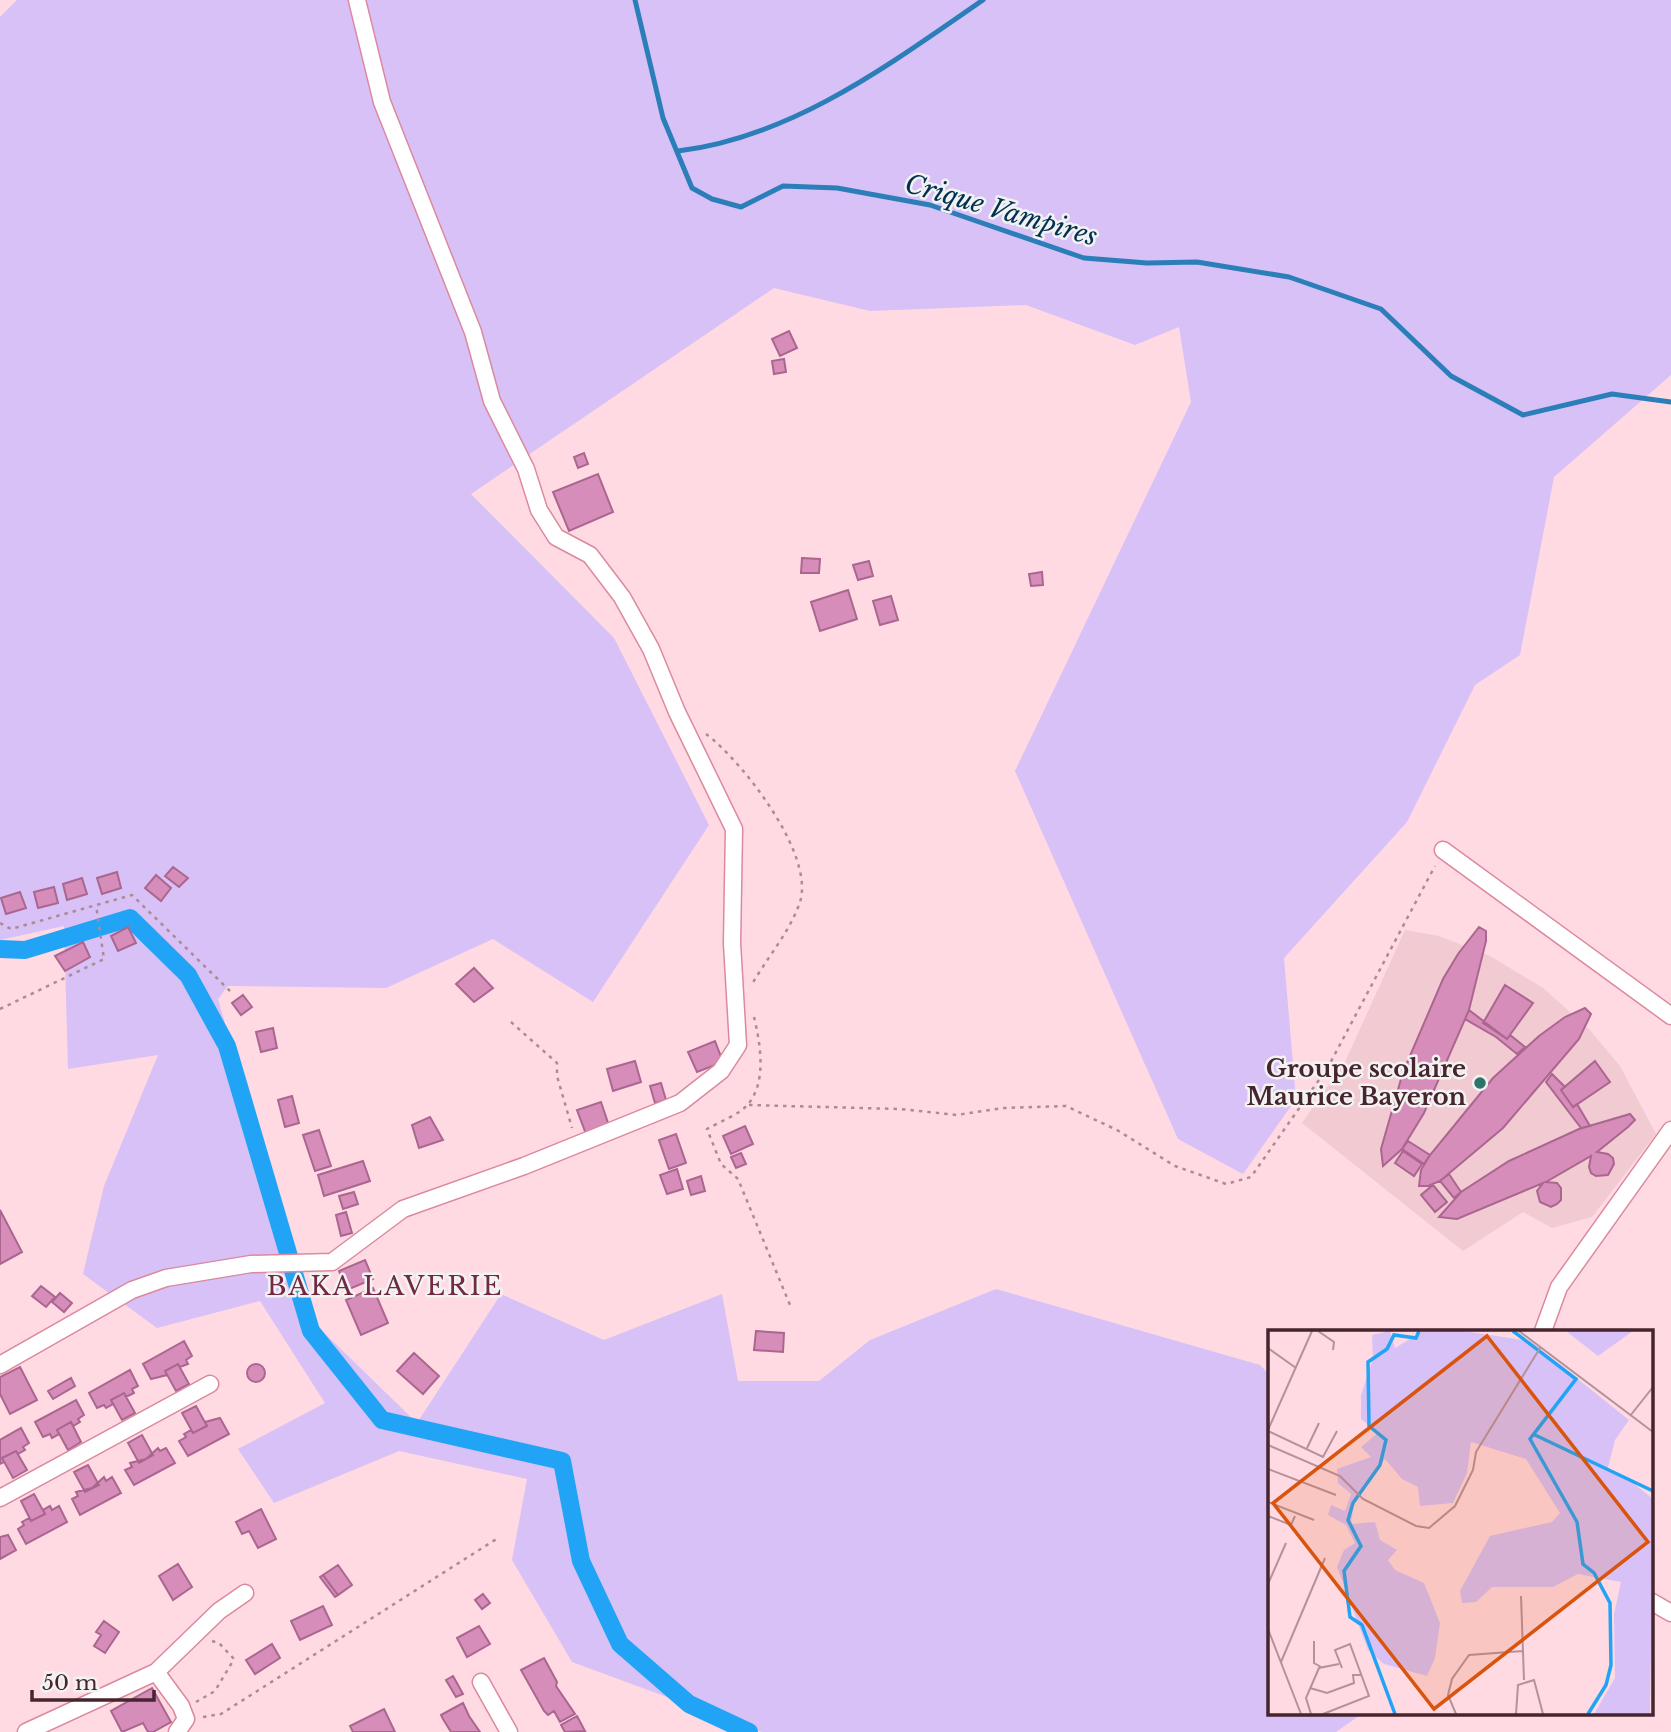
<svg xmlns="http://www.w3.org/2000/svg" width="1671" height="1732" viewBox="0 0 1671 1732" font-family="'Libre Baskerville',serif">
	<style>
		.built { fill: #f1cad2 }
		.green { fill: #d7c1f7 }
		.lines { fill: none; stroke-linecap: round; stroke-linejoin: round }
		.stream { stroke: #2c7eb9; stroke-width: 5 }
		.canal { stroke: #21a4f5; stroke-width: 18 }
		.building { fill: #d68db9; stroke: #ab6690; stroke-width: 2 }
		.minor-casing { stroke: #dc899f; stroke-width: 19 }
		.path { stroke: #ae8a93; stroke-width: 2.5; stroke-dasharray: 3.5 5; stroke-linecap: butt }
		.minor { stroke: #fff; stroke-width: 16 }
		.poi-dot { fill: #2e746b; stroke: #f2f2f2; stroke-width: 2.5 }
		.labels { text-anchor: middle; stroke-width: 5; stroke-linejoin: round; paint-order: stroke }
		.poi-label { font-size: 24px; font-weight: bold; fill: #46252e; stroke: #f2f2f2; text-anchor: end }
		.water-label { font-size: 26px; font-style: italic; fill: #003151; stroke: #f2f2f2 }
		.neighbourhood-label { font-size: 26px; letter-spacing: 2px; fill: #712a41; stroke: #f2f2f2 }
		.inset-river { fill: none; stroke: #21a4f5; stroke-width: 3.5 }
		.inset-road { fill: none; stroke: #b5929a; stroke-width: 2 }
		.view { fill: #d8540f; fill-opacity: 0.15; stroke: #d8540f; stroke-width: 3.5 }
		.inset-edge { fill: none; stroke: #46252e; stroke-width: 3.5 }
	</style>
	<rect width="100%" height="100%" fill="#ffdae2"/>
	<path class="built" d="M1405 930 1439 936 1490 956 1543 988 1589 1029 1620 1066 1656 1134 1592 1217 1552 1228 1523 1212 1463 1251 1302 1123 1345 1062Z"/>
	<path class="green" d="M17 0H1671V375L1554 477 1520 655 1475 685 1407 822 1284 958 1296 1099 1243 1174 1178 1139 1015 771 1191 402 1179 327 1135 345 1026 305 870 311 774 288 471 494 614 638 709 825 593 1002 493 939 386 988 228 986 218 999 310 1319 417 1423 501 1294 604 1340 722 1294 738 1381H819L870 1340 996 1289 1260 1365 1270 1375V1713H1363L1336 1732H762L572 1662 512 1560 527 1479 399 1451 274 1503 238 1449 325 1403 260 1301 157 1328 83 1274 104 1186 158 1055 68 1069 64 926 0 940V17Z"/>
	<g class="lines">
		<path class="stream" d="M635 0 663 118 692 188 712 199 741 207 783 186 837 188 930 205 1084 258 1147 263 1197 262 1289 277 1381 309 1451 376 1523 415 1612 394 1671 402
			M678 151C793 137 890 64 983 0"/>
		<path class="canal" d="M0 949 25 950 130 918 188 975 227 1046 311 1331 382 1420 562 1461 581 1561 620 1644 689 1704 749 1732"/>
	</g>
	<path class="building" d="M789 331 797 348 780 356 772 339Z
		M784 359 786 372 774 374 772 361Z
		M584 453 588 464 578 468 574 457Z
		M598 474 613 512 569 531 553 492Z
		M802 558 820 559 819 573H801Z
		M869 561 873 576 858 580 853 565Z
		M1042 572 1043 585 1031 586 1029 574Z
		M848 590 857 619 820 631 811 602Z
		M891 596 898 620 880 625 873 601Z
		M173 867 188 878 179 887 165 876Z
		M117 872 121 888 102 894 97 878Z
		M156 875 171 888 161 901 145 888Z
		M82 878 87 894 67 900 63 884Z
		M54 887 58 903 38 908 34 892Z
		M20 892 26 908 6 914 1 898Z
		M128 927 136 943 118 951 111 936Z
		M1479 927 1486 931V941L1469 1010 1424 1113 1402 1149 1383 1166 1381 1149 1403 1072 1443 979 1458 954Z
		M83 942 90 957 65 971 55 956Z
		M474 968 493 988 474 1002 456 984Z
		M1505 985 1533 1003 1507 1039 1483 1023Z
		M243 995 252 1007 241 1015 232 1003Z
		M1585 1008 1591 1014 1579 1039 1503 1128 1440 1181 1428 1186H1419L1421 1170 1430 1155 1493 1078 1539 1036 1565 1017Z
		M1469 1010 1507 1039 1510 1035 1525 1047 1517 1054 1496 1037 1465 1019Z
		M273 1028 277 1048 261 1052 256 1032Z
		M715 1041 723 1062 697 1072 688 1052Z
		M635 1061 641 1082 613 1091 607 1069Z
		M1595 1061 1610 1082 1573 1107 1561 1090Z
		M1552 1074 1565 1087 1561 1090 1573 1107 1577 1104 1590 1126 1581 1128 1546 1082Z
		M661 1083 666 1100 655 1103 650 1086Z
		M292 1096 299 1123 285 1127 278 1100Z
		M601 1102 609 1126 586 1134 577 1110Z
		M1630 1114 1635 1120 1628 1127 1597 1152 1608 1154 1613 1158 1614 1164 1608 1175 1596 1176 1591 1173 1589 1167 1591 1156 1546 1182 1557 1183 1561 1188V1200L1557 1204 1551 1207 1540 1202 1537 1191 1543 1183 1457 1219 1439 1217 1461 1192 1509 1161 1579 1129Z
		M430 1117 443 1140 419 1148 412 1125Z
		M745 1126 753 1144 731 1154 723 1136Z
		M319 1130 331 1166 315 1171 303 1135Z
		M676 1134 686 1163 669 1169 659 1140Z
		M1408 1141 1430 1155 1424 1164 1402 1149Z
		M1403 1151 1422 1164 1414 1176 1395 1163Z
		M741 1153 746 1164 736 1168 731 1157Z
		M363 1161 370 1181 324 1196 318 1175Z
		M677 1169 683 1189 667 1194 660 1175Z
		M1449 1174 1461 1192 1454 1198 1440 1181Z
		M701 1176 705 1191 691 1195 687 1181Z
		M1433 1185 1447 1202 1435 1212 1421 1195Z
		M354 1192 358 1204 343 1209 339 1196Z
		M0 1210 22 1252 0 1264Z
		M346 1212 352 1233 341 1236 336 1215Z
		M365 1260 373 1279 347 1290 339 1271Z
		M41 1286 55 1297 46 1307 32 1296Z
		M373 1288 388 1323 361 1335 346 1300Z
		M60 1293 72 1303 64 1312 52 1302Z
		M756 1331 784 1333 783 1352 754 1350Z
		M184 1341 192 1356 186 1360 188 1364 180 1367 178 1364 165 1371 167 1375 151 1379 143 1364Z
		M414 1353 439 1376 423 1394 397 1371Z
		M178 1364 189 1384 176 1391 165 1371Z
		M247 1373a9 9 0 1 1 18 0a9 9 0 1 1-18 0Z
		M20 1367 37 1400 10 1414 0 1394V1377Z
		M130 1370 138 1386 132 1389 134 1393 126 1397 124 1393 111 1400 113 1404 106 1408 104 1405 97 1408 89 1393Z
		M71 1378 75 1386 53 1399 48 1391Z
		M124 1393 135 1413 122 1420 111 1400Z
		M76 1400 84 1415 78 1419 80 1422 73 1426 71 1422 57 1430 59 1434 52 1438 50 1434 43 1437 35 1422Z
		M196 1406 207 1426 193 1433 182 1413Z
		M220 1418 229 1434 188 1456 179 1441 186 1437 184 1434 191 1430 193 1433 207 1426 205 1422Z
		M71 1422 81 1442 68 1450 57 1430Z
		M21 1428 29 1443 23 1447 25 1450 18 1454 16 1451 2 1458 4 1462 0 1464V1440Z
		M142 1435 153 1455 139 1463 128 1443Z
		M158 1448 160 1451 166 1448 175 1463 134 1485 125 1470 132 1467 130 1463 146 1459Z
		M16 1451 27 1470 13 1478 2 1458Z
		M88 1465 99 1485 85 1492 74 1472Z
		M104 1477 106 1481 112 1477 121 1493 80 1515 72 1499 78 1496 76 1492 92 1488Z
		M34 1494 45 1514 31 1521 21 1501Z
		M50 1506 52 1510 59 1506 67 1522 26 1544 18 1529 24 1525 22 1522 29 1518 31 1521 45 1514 43 1510Z
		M261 1509 276 1539 258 1548 249 1531 242 1534 236 1522Z
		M8 1535 16 1550 0 1559V1537Z
		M178 1564 192 1587 173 1600 159 1576Z
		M338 1565 352 1585 338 1595 323 1575Z
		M323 1575 338 1595 335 1597 320 1577Z
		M483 1594 490 1603 482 1609 475 1600Z
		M323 1606 332 1625 300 1640 291 1621Z
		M104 1621 119 1632 105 1653 94 1646 101 1635 96 1632Z
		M479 1626 490 1644 467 1657 457 1638Z
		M272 1644 280 1658 255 1674 246 1660Z
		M544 1658 557 1682 556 1686 575 1714 560 1722 554 1711 548 1715 544 1711 521 1670Z
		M453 1676 463 1694 456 1697 446 1680Z
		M152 1688 171 1722 153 1732H148L143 1723 122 1732 111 1711Z
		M463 1703 469 1716 480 1732H451L443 1719 441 1715Z
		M384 1709 395 1732H353L350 1726Z
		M577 1716 585 1731 565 1732 561 1725Z"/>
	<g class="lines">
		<defs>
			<path id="minor" d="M1443 850 1671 1016
				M1543 1331 1559 1287 1671 1130
				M0 1365 132 1290 166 1278 251 1264 332 1262 403 1209 524 1166 680 1103 721 1071 738 1045 732 943 734 829 677 712 651 649 622 597 590 555 556 537 539 510 526 469 492 401 473 332 382 102 357 0
				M0 1498 210 1384
				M1652 1602 1671 1613
				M156 1672 181 1706 186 1719 177 1732
				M481 1682 509 1732
				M26 1732 156 1672 219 1611 245 1593"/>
		</defs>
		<use href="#minor" class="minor-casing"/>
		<path class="path" d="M706 734C742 761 815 854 800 902 790 932 766 959 751 986
			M0 923 11 929 132 895 233 994
			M0 1009 104 959 96 905
			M754 1017C760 1042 767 1080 749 1103 741 1114 719 1122 707 1129L721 1164 738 1179 790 1305
			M511 1022 557 1063V1076L572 1128
			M749 1105 900 1109 957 1115 1003 1108 1066 1106 1117 1130 1175 1166 1226 1184 1251 1177 1328 1067 1435 866
			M196 1702 215 1691 234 1659 219 1643 212 1641
			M203 1717 221 1714 498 1538"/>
		<use href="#minor" class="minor"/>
	</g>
	<circle class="poi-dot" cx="1480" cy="1083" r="7"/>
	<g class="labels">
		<g class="poi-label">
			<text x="1466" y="1077">Groupe scolaire<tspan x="1466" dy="28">Maurice Bayeron</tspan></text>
		</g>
		<g class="water-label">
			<text transform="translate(1001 210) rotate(16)" y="9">Crique Vampires</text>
		</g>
		<g class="neighbourhood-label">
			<text x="385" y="1295">BAKA LAVERIE</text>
		</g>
	</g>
	<g transform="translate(1268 1330)">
		<rect width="385" height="385" fill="#ffdae2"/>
		<path d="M122 1 127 18 155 1H196L262 11 361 90 347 110 339 141 360 149 385 169 382 384H326L347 348 346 284 353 252 310 244 285 257H224L208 272 194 273 192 261 222 206 284 192 292 183 258 129 203 112 199 143 185 173 152 176 150 157 134 149 117 129 86 171 83 194 107 192 112 210 129 220 120 230 127 240 156 253 172 293 167 328 159 346 116 334 100 320 69 237 76 220 87 213 78 195 60 185 63 175 77 181 83 164 70 153 69 139 103 127 93 117 110 103 93 89V65L105 29 104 5ZM298 1H365L330 26Z" fill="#d7c1f7"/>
		<path class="inset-river" d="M245 1 308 49 262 109 309 192 315 234 326 243 342 273 343 335 338 355 320 384M267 105 385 161M127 384 94 295 82 287 76 241 93 216 80 190 85 173 112 135 118 110 101 96 100 32 119 19 126 5 148 8 151 1"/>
		<path class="inset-road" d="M50 1 66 12 65 20M251 1 385 102M0 18 28 38M362 86 385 57M0 100 44 1M0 101 55 127 69 101M0 115 72 146 95 169 148 196 161 198 187 176 205 140 208 122 272 18M39 118 51 93M0 139 68 165M0 172 46 190M0 186 23 195 27 186M0 254 18 213M253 266 256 350M0 299 33 384M46 311V333L53 337M13 332 57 228M42 358 59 363 86 353 85 345H94M43 384 38 368 51 338 71 334M55 384 101 366 82 314 67 320 74 338M188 384 180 365 184 349 201 325 255 321M248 384 250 355 266 350 275 384"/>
		<path class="view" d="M219 6 380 212 166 379 5 173Z"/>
		<rect width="385" height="385" class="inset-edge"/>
	</g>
	<path d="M32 1690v10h122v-10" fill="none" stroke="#46252e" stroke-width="3.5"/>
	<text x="42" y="1690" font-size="21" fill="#46252e" stroke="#f2f2f2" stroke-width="5" paint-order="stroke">50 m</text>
</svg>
